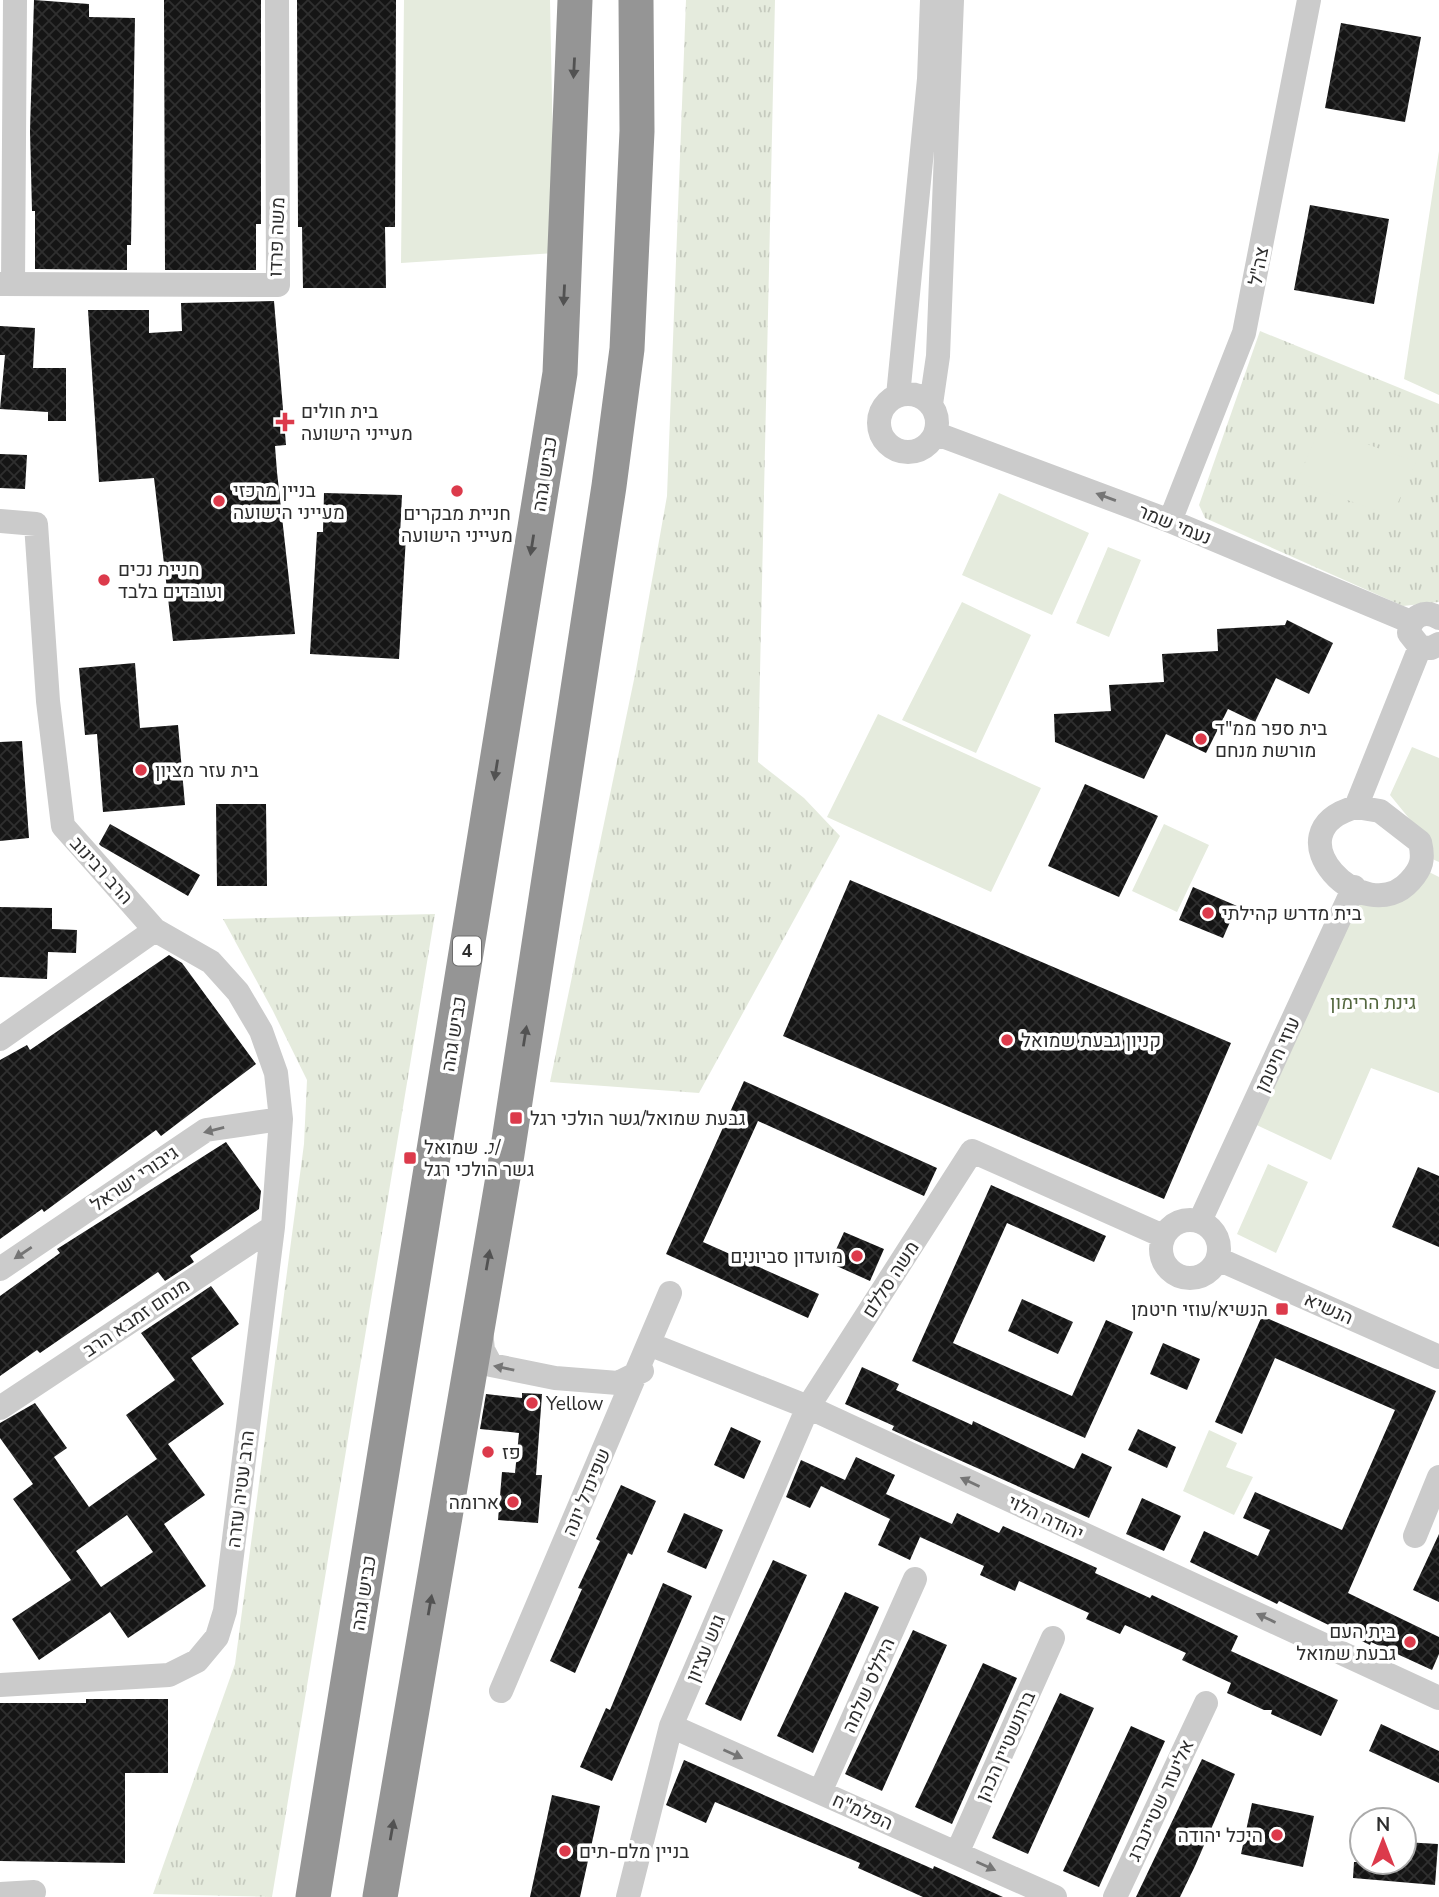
<svg xmlns="http://www.w3.org/2000/svg" width="1439" height="1897" viewBox="0 0 1439 1897" font-family="'Nunito Sans',Heebo,sans-serif">
	<style>
		.grass { fill: url(#grass-tufts) }
		.park { fill: #e5ebdd }
		.building { fill: url(#building-cross-hatch); fill-rule: evenodd }
		.lines { fill: none; stroke-linecap: round; stroke-linejoin: round }
		.minor { stroke: #cbcbcb; stroke-width: 24 }
		.highway { stroke: #959595; stroke-width: 35 }
		.oneway { fill: #525252 }
		.oneway2 { fill: #757575 }
		.poi-dot { fill: #dc3a4b; stroke: #fff; stroke-width: 2.5 }
		.labels { text-anchor: middle; stroke-width: 7; stroke-linejoin: round; paint-order: stroke }
		.shield { fill: #fff; stroke: #6d6d6d; stroke-width: 2 }
		.shield-label { font-size: 18px; font-weight: bold; fill: #2e2e2e }
		.street-label { font-size: 19px; fill: #2e2e2e; stroke: #fff }
		.poi-label { font-size: 19px; fill: #2e2e2e; stroke: #fff; text-anchor: start }
		.park-label { font-size: 19px; fill: #53673e; stroke: #fff }
	</style>
	<defs>
		<pattern id="grass-tufts" width="24" height="20" patternUnits="userSpaceOnUse" patternTransform="scale(1.75)"><rect width="24" height="20" fill="#e5ebdd"/><path d="M3 7l-1-3M5 7V3M7 7l1-3M15 17l-1-3M17 17v-4M19 17l1-3" fill="none" stroke="#c5cabe"/></pattern>
		<pattern id="building-cross-hatch" width="8" height="8" patternUnits="userSpaceOnUse" patternTransform="scale(1.75)"><rect width="8" height="8" fill="#151515"/><path d="M0 0l8 8M0 8l8-8" fill="none" stroke="#2f2f2f"/></pattern>
	</defs>
	<rect width="100%" height="100%" fill="#fff"/>
	<path class="grass" d="M686 0H775L758 762 804 798 840 836 699 1093 550 1082 636 670 667 496Z
		M1260 331 1439 404V602L1403 606 1205 518 1199 505Z
		M435 914 272 1897 153 1894 235 1664 304 1144 307 1080 273 1011 223 919Z"/>
	<path class="park" d="M404 0H550L555 253 401 263Z
		M1439 151V395L1404 379Z
		M1320 427 1416 462 1392 516 1297 482Z
		M999 493 1089 533 1052 615 962 575Z
		M1108 547 1141 560 1109 637 1076 623Z
		M962 602 1031 635 976 753 902 720Z
		M878 714 1041 788 991 892 827 817Z
		M1412 747 1439 758V862L1430 858 1412 822 1390 795Z
		M1164 824 1209 845 1177 912 1132 891Z
		M1421 868 1439 877V1093L1371 1068 1331 1160 1246 1120 1354 887 1387 895Z
		M1268 1164 1308 1182 1276 1253 1237 1234Z
		M1209 1430 1237 1443 1226 1467 1253 1477 1234 1515 1183 1491Z"/>
	<path class="building" d="M34 0 89 4V17L135 18 131 245H127V270L35 269V211H32L30 131Z
		M164 0H261V224H256V270H165Z
		M297 0H396L395 227H385L386 288H303L302 227H298Z
		M1341 23 1421 37 1405 122 1325 108Z
		M1310 205 1389 219 1374 304 1294 290Z
		M274 301 286 445 275 446 277 472 295 634 173 641 154 478 99 482 88 310H149V333L182 331 181 303Z
		M0 326 35 328 33 368H66V421H48V412L0 409 5 355H0Z
		M0 454 27 455 25 489 0 488Z
		M324 493 402 495 400 536H406L399 659 310 654 317 532H323Z
		M1287 620 1333 643 1309 694 1276 678 1255 722 1228 709 1206 753 1166 734 1144 779 1055 742 1054 714 1111 711 1109 685 1164 682 1162 654 1218 651 1217 629 1285 625Z
		M135 663 140 728 178 725 185 805 103 812 97 734 85 735 79 668Z
		M22 741 29 838 0 841V742Z
		M1085 784 1158 816 1119 897 1048 866Z
		M216 804H266L267 886H217Z
		M110 824 200 875 188 896 101 846 99 844Z
		M850 880 1231 1043 1164 1199 783 1036Z
		M1193 887 1237 906 1223 938 1179 920Z
		M0 907 52 908V929L77 930 76 953 48 952 47 979 0 977Z
		M169 955 182 963 256 1064 161 1136 156 1130 44 1212 42 1209 0 1239V1060L27 1045 30 1050Z
		M744 1081 937 1168 924 1196 758 1121 703 1242 819 1294 808 1318 666 1254Z
		M226 1142 261 1191 259 1209 190 1256 194 1262 165 1281 158 1272 40 1353 37 1350 0 1376V1296L60 1253 57 1249Z
		M1418 1167 1439 1176V1247L1392 1227Z
		M991 1185 1106 1236 1094 1262 1007 1223 953 1343 1072 1396 1106 1320 1133 1332 1085 1438 912 1361Z
		M844 1232 884 1249 870 1281 830 1263Z
		M211 1286 239 1324 191 1358 224 1404 168 1444 205 1495 164 1524 206 1586 128 1638 110 1612 39 1660 12 1619 71 1580 13 1499 33 1484 0 1438V1423L35 1403 67 1448 54 1457 89 1507 157 1459 126 1415 175 1380 141 1333ZM127 1515 153 1552 101 1587 76 1551Z
		M1022 1299 1073 1322 1058 1354 1008 1331Z
		M1262 1316 1436 1391 1348 1593 1439 1637V1654L1432 1670 1371 1642 1370 1645 1279 1601 1277 1604 1190 1562 1204 1531 1258 1556 1270 1530 1243 1518 1255 1492 1342 1530 1395 1410 1275 1358 1242 1434 1215 1422Z
		M1163 1343 1200 1359 1187 1390 1150 1374Z
		M862 1367 899 1384 896 1390 972 1425 973 1421 1074 1469 1082 1453 1112 1467 1089 1518 892 1430 894 1426 845 1404Z
		M522 1393 542 1394 536 1475H542L538 1523 498 1520 502 1472 515 1473 519 1433 480 1429 486 1394 522 1398Z
		M731 1427 761 1441 744 1479 714 1465Z
		M1138 1429 1176 1447 1167 1468 1128 1450Z
		M856 1457 895 1475 886 1494 952 1524 957 1513 999 1533 1003 1526 1097 1568 1095 1573 1150 1598 1152 1595 1238 1636 1231 1651 1338 1700 1321 1736 1271 1714 1272 1710H1264L1227 1693 1231 1683 1182 1660 1186 1653 1125 1625 1120 1634 1086 1619 1089 1613 1019 1581 1015 1591 980 1575 984 1566 920 1537 910 1560 878 1545 890 1519 821 1486 810 1508 786 1497 801 1460 845 1480Z
		M621 1485 656 1501 632 1555 628 1553 575 1673 550 1661 582 1589 578 1588 600 1541 596 1539Z
		M1142 1498 1181 1516 1164 1551 1126 1534Z
		M684 1513 723 1530 706 1569 667 1552Z
		M1439 1534V1602L1413 1590Z
		M773 1560 807 1575 741 1721 705 1704Z
		M663 1583 692 1596 612 1781 580 1767 606 1708 610 1710Z
		M845 1592 879 1607 813 1753 777 1736Z
		M913 1630 947 1645 882 1791 845 1774Z
		M983 1663 1017 1678 952 1824 915 1807Z
		M1060 1693 1094 1708 1028 1854 992 1838Z
		M86 1699H168V1773H125V1863L0 1861V1703H86Z
		M1381 1724 1439 1751V1783L1369 1751Z
		M1131 1726 1165 1741 1099 1887 1063 1871Z
		M1202 1759 1235 1774 1195 1866 1180 1897H1136Z
		M684 1760 933 1869 934 1866 1003 1897H923L858 1868 860 1863 715 1802 706 1823 666 1805Z
		M552 1795 600 1806 580 1897H530Z
		M1252 1803 1314 1816 1303 1867 1241 1854Z
		M1404 1842 1438 1844 1435 1885 1353 1878 1354 1862H1404Z"/>
	<g class="lines">
		<path class="minor" d="M0 284 278 285 277 0
			M13 284 15 0
			M879 423a29 29 0 1 1 58 0a29 29 0 1 1-58 0Z
			M898 396 929 79 932 0
			M931 404 938 356 952 0
			M937 434 1170 521 1411 622
			M0 521 36 524 48 701 63 826 155 930 211 962 238 992 261 1031 276 1073 281 1119 273 1227 225 1611 217 1637 197 1661 169 1675 0 1685
			M1170 521 1244 333 1309 0
			M1439 618C1425 609 1410 616 1409 633L1420 647 1431 648 1439 644
			M1356 807 1380 811 1420 842C1424 859 1422 868 1410 881 1365 932 1267 832 1356 807Z
			M1356 807 1420 647
			M0 1039 155 930
			M1161 1249a29 29 0 1 1 58 0a29 29 0 1 1-58 0Z
			M1200 1221 1354 887
			M1218 1259 1439 1357
			M0 1269 206 1130 281 1119
			M481 1331 483 1350 491 1365 555 1378 618 1383 642 1371
			M649 1344 808 1407 1439 1698
			M0 1408 273 1227
			M1415 1536 1439 1477
			M501 1691 670 1293
			M671 1726 1055 1897
			M820 1792 915 1579
			M957 1853 1053 1638
			M0 1894 34 1892
			M628 1897 671 1726 808 1407 972 1151 1163 1236
			M1115 1897 1206 1703"/>
		<path class="highway" d="M313 1897 560 373 575 0
			M380 1897 507 1154 609 486 627 349 637 131 636 0"/>
	</g>
	<defs><path id="oneway-solid" d="M-6-.8H1V-3.2L6.5 0L1 3.2V.8H-6Z" transform="scale(1.75)"/></defs>
	<g class="oneway">
		<use href="#oneway-solid" transform="translate(574 68) rotate(93)"/>
		<use href="#oneway-solid" transform="translate(564 295) rotate(93)"/>
		<use href="#oneway-solid" transform="translate(532 545) rotate(99)"/>
		<use href="#oneway-solid" transform="translate(496 770) rotate(99)"/>
		<use href="#oneway-solid" transform="translate(525 1036) rotate(-81)"/>
		<use href="#oneway-solid" transform="translate(488 1260) rotate(-80)"/>
		<use href="#oneway-solid" transform="translate(430 1605) rotate(-80)"/>
		<use href="#oneway-solid" transform="translate(392 1830) rotate(-80)"/>
	</g>
	<g class="oneway2">
		<use href="#oneway-solid" transform="translate(1106 497) rotate(-160)"/>
		<use href="#oneway-solid" transform="translate(214 1130) rotate(166)"/>
		<use href="#oneway-solid" transform="translate(23 1253) rotate(146)"/>
		<use href="#oneway-solid" transform="translate(504 1368) rotate(-168)"/>
		<use href="#oneway-solid" transform="translate(970 1482) rotate(-155)"/>
		<use href="#oneway-solid" transform="translate(1266 1618) rotate(-155)"/>
		<use href="#oneway-solid" transform="translate(733 1754) rotate(24)"/>
		<use href="#oneway-solid" transform="translate(986 1866) rotate(24)"/>
	</g>
	<g class="poi-dot">
		<path d="M281.5 411.5h7v7h7v7h-7v7h-7v-7h-7v-7h7z"/>
		<circle cx="457" cy="491" r="7"/>
		<circle cx="219" cy="501" r="7"/>
		<circle cx="104" cy="580" r="7"/>
		<circle cx="1201" cy="739" r="7"/>
		<circle cx="141" cy="770" r="7"/>
		<circle cx="1208" cy="913" r="7"/>
		<circle cx="1007" cy="1040" r="7"/>
		<rect x="509" y="1111" width="14" height="14" rx="3.5"/>
		<rect x="403" y="1151" width="14" height="14" rx="3.5"/>
		<circle cx="857" cy="1256" r="7"/>
		<rect x="1275" y="1302" width="14" height="14" rx="3.5"/>
		<circle cx="532" cy="1403" r="7"/>
		<circle cx="488" cy="1452" r="7"/>
		<circle cx="513" cy="1502" r="7"/>
		<circle cx="1410" cy="1642" r="7"/>
		<circle cx="1277" cy="1835" r="7"/>
		<circle cx="565" cy="1851" r="7"/>
	</g>
	<g class="labels">
		<rect class="shield" x="453" y="936.5" width="28" height="29" rx="5"/>
		<g class="shield-label">
			<text x="467" y="957">4</text>
		</g>
		<g class="street-label">
			<text transform="translate(276 237) rotate(-88)" y="7">משה פרדו</text>
			<text transform="translate(1258 266) rotate(-79)" y="7">צה"ל</text>
			<text transform="translate(544 474) rotate(-81)" y="7">כביש גהה</text>
			<text transform="translate(1175 524) rotate(22)" y="7">נעמי שמר</text>
			<text transform="translate(102 870) rotate(48)" y="7">הרב רבינוב</text>
			<text transform="translate(453 1034) rotate(-81)" y="7">כביש גהה</text>
			<text transform="translate(1277 1054) rotate(-65)" y="7">עוזי חיטמן</text>
			<text transform="translate(134 1178) rotate(-34)" y="7">גיבורי ישראל</text>
			<text transform="translate(890 1279) rotate(-57)" y="7">משה סללם</text>
			<text transform="translate(1329 1308) rotate(24)" y="7">הנשיא</text>
			<text transform="translate(136 1317) rotate(-34)" y="7">מנחם זמבא הרב</text>
			<text transform="translate(240 1489) rotate(-83)" y="7">הרב עטיה עזרה</text>
			<text transform="translate(586 1492) rotate(-67)" y="7">שפינדל יונה</text>
			<text transform="translate(1046 1517) rotate(25)" y="7">יהודה הלוי</text>
			<text transform="translate(363 1593) rotate(-81)" y="7">כביש גהה</text>
			<text transform="translate(705 1648) rotate(-67)" y="7">גוש עציון</text>
			<text transform="translate(868 1685) rotate(-66)" y="7">היללס שלמה</text>
			<text transform="translate(1005 1746) rotate(-66)" y="7">ברונשטיין הכהן</text>
			<text transform="translate(1160 1800) rotate(-65)" y="7">אליעזר שטיינברג</text>
			<text transform="translate(863 1811) rotate(24)" y="7">הפלמ"ח</text>
		</g>
		<g class="poi-label">
			<text x="301" y="418">בית חולים<tspan x="301" dy="22">מעייני הישועה</tspan></text>
			<text x="233" y="497">בניין מרכזי<tspan x="233" dy="22">מעייני הישועה</tspan></text>
			<text x="457" y="520" text-anchor="middle">חניית מבקרים<tspan x="457" dy="22">מעייני הישועה</tspan></text>
			<text x="118" y="576">חניית נכים<tspan x="118" dy="22">ועובדים בלבד</tspan></text>
			<text x="1215" y="735">בית ספר ממ"ד<tspan x="1215" dy="22">מורשת מנחם</tspan></text>
			<text x="155" y="777">בית עזר מציון</text>
			<text x="1222" y="920">בית מדרש קהילתי</text>
			<text x="1021" y="1047">קניון גבעת שמואל</text>
			<text x="530" y="1125">גבעת שמואל/גשר הולכי רגל</text>
			<text x="424" y="1154">ג. שמואל/<tspan x="424" dy="22">גשר הולכי רגל</tspan></text>
			<text x="843" y="1263" text-anchor="end">מועדון סביונים</text>
			<text x="1268" y="1316" text-anchor="end">הנשיא/עוזי חיטמן</text>
			<text x="546" y="1410">Yellow</text>
			<text x="502" y="1459">פז</text>
			<text x="499" y="1509" text-anchor="end">ארומה</text>
			<text x="1396" y="1638" text-anchor="end">בית העם<tspan x="1396" dy="22">גבעת שמואל</tspan></text>
			<text x="1263" y="1842" text-anchor="end">היכל יהודה</text>
			<text x="579" y="1858">בניין מלם-תים</text>
		</g>
		<g class="park-label">
			<text x="1373" y="1009">גינת הרימון</text>
		</g>
	</g>
	<g transform="translate(1383 1841)"><circle r="33" fill="#ffffff" stroke="#ababab" stroke-width="2"/>
	<path d="M0-5L12 26L0 18L-12 26Z" fill="#dc3a4b"/>
	<text y="-10" font-size="19" font-weight="bold" text-anchor="middle" fill="#2e2e2e">N</text>
	</g>
</svg>
